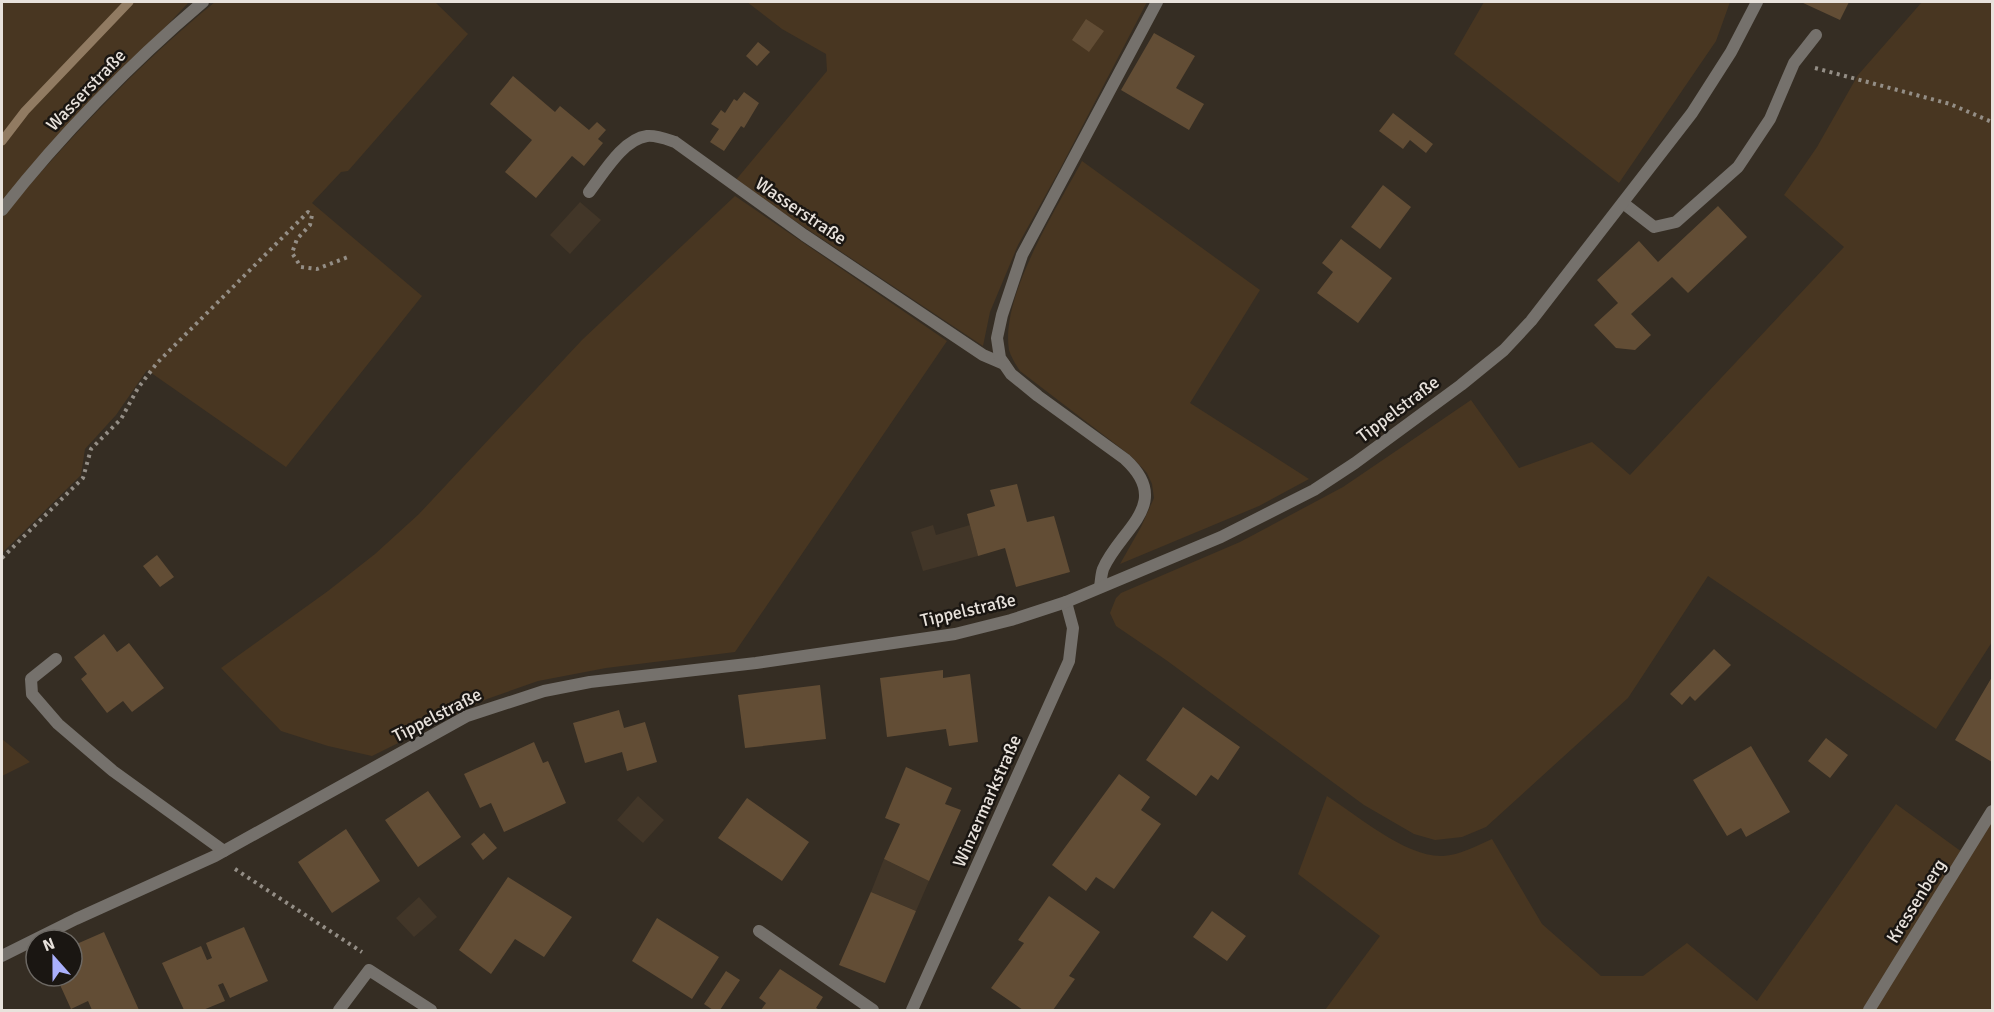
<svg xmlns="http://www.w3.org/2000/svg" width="1994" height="1012" viewBox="0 0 1994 1012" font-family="Signika,sans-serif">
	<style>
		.built { fill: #423628 }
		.green { fill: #483621 }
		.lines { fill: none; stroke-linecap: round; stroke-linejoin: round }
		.stream { stroke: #917b62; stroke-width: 9 }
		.building { fill: #624d35 }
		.path { stroke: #948e86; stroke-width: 4; stroke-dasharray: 3 4.5; stroke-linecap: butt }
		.service { stroke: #75716c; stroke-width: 12 }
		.minor { stroke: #75716c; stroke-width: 12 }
		.tertiary { stroke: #75716c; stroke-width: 12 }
		.labels { text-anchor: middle; stroke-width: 5; stroke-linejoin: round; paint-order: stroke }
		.street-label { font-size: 18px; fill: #e8e2dc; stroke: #1a1612 }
	</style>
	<rect width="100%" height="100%" fill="#352d23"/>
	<path class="built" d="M580 202 601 220 570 254 550 235Z
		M933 525 936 535 970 525 978 556 923 571 911 532Z
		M638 796 664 820 643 843 617 820Z
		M884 859 929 881 916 911 871 892Z
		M419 897 437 917 414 937 396 918Z"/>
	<path class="green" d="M2 2H189L2 201Z
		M215 2H435L468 34 348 171 341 172 312 203 422 296 286 467 147 370 116 415 85 449 81 475 2 553V217C68 140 136 66 215 2Z
		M747 2H1147L1060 169 1018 245 990 312 983 346 735 181 827 71 826 54 782 29Z
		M1484 2H1730L1716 41 1619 183 1454 54Z
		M1922 2H1992V642L1936 729 1708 576 1628 698 1486 827 1462 837 1435 840 1414 834 1364 805 1166 660 1116 626 1110 613 1116 598 1121 593 1240 542 1343 487 1471 400 1519 468 1592 442 1630 475 1844 247 1784 195 1817 147 1858 75Z
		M1082 161 1260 290 1190 403 1309 479 1259 506 1120 564 1141 527 1154 498 1152 484 1147 473 1131 456 1020 371C1016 365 1011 357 1009 350 1000 296 1057 208 1082 161Z
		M735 196 947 341 735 652 606 668 538 681 487 699 372 756 328 746 281 731 221 668 328 591 375 554 419 514 582 340Z
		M2 739 30 762 2 776Z
		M1327 796C1357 815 1407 858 1443 856 1460 855 1476 846 1492 839L1542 924 1601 976H1643L1687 943 1757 1001 1896 804 1962 852 1863 1010H1325L1380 936 1298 874Z
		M1992 816V1010H1875Z"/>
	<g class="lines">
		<path class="stream" d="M2 141 25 111 129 2"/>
	</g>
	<path class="building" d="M1801 2H1849L1840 20Z
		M1086 19 1104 31 1089 52 1072 40Z
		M1154 33 1195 56 1176 88 1204 104 1189 130 1121 90Z
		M758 42 770 52 757 66 746 56Z
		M513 76 555 112 560 106 589 130 597 122 606 130 598 139 603 143 584 166 572 156 536 198 505 172 532 140 490 104Z
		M744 92 759 103 744 128 741 126 724 151 710 142 719 129 711 124 721 110 725 113 734 99 737 101Z
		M1393 113 1433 144 1426 153 1410 140 1403 149 1379 131Z
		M1383 185 1411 207 1380 249 1351 227Z
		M1718 206 1747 237 1688 293 1672 277 1631 314 1651 335 1635 350 1616 348 1594 325 1618 303 1597 280 1639 241 1658 262Z
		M1341 239 1392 278 1358 323 1317 293 1333 272 1322 263Z
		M1017 484 1027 522 1054 516 1070 572 1016 587 1005 548 978 556 967 514 995 506 990 490Z
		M157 555 174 577 160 587 143 566Z
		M104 634 117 652 129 643 164 688 132 712 123 701 107 713 81 679 87 674 74 657Z
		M1714 649 1731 665 1695 701 1690 696 1682 705 1670 694Z
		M943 670V678L970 674 978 742 949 746 946 729 887 737 880 678Z
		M1992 677V762L1955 740Z
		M820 685 826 739 745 748 738 695Z
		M1183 707 1240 747 1218 780 1211 775 1196 796 1146 760Z
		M619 710 624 728 645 722 657 762 627 771 622 752 585 763 573 723Z
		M1826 738 1848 755 1830 778 1808 761Z
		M534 742 543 763 548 761 566 803 504 832 491 803 480 808 464 774Z
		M1751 746 1790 812 1746 837 1741 828 1727 836 1693 780Z
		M906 767 952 788 945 804 961 810 929 881 884 859 900 824 885 818Z
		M1119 774 1150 797 1141 810 1161 824 1114 889 1096 877 1086 891 1052 865Z
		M428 791 461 837 418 867 385 820Z
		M747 798 809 842 782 881 718 838Z
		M346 829 380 881 332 913 298 862Z
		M484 833 497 848 483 860 471 844Z
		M508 877 572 917 544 957 515 939 491 974 459 950Z
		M871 892 916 911 885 983 839 965Z
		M1049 896 1100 932 1069 976 1075 979 1053 1010H1023L991 988 1024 943 1018 940Z
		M1212 911 1246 936 1227 961 1193 937Z
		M657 918 719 957 692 999 632 961Z
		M244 927 268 981 230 998 223 983 218 985 225 1001 203 1010H184L162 963 201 946 207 960 212 958 206 943Z
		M104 932 139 1010H92L88 1001 71 1009 56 976H72V946Z
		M780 969 823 997 816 1008 820 1010H761L766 1003 759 998Z
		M726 971 740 980 720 1010H713L704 1004Z"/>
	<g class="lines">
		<path class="path" d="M1815 68 1950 104 1992 122
			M2 558 83 478 91 449 121 419 138 388 157 363 308 212 312 215 310 225 297 239 292 253 301 267 317 269 348 257
			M235 869 362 952"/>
		<path class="service" d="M589 192C603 174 623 139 647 136 656 135 666 139 675 142L804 235 983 355 1004 364
			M1623 203 1654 227 1676 222 1738 167 1770 119 1794 63 1816 35
			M2 210C59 137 132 62 203 2
			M56 659 31 679 32 694 58 724 113 771 224 851
			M759 931 873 1010"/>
		<path class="minor" d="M1100 587C1101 581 1101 575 1103 569 1120 529 1174 504 1125 459L1038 396 1011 374 1000 358 997 338 1002 315 1022 255 1157 2
			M339 1010 369 970 431 1010
			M912 1010 1069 661 1073 628 1066 602
			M1869 1010 1992 811"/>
		<path class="tertiary" d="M2 956 76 919 215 856 467 716 544 691 590 682 756 663 955 634 1011 620 1066 602 1221 537 1314 490 1355 463 1461 385 1504 350 1531 321 1692 113 1731 52 1757 2"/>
	</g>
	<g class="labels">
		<g class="street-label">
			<text transform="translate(86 90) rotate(-46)" y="6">Wasserstraße</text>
			<text transform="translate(801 211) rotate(34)" y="6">Wasserstraße</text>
			<text transform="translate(1398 409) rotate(-37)" y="6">Tippelstraße</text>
			<text transform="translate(968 610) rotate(-13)" y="6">Tippelstraße</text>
			<text transform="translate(437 715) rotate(-27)" y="6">Tippelstraße</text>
			<text transform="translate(987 801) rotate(-66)" y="6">Winzermarkstraße</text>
			<text transform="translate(1916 901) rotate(-58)" y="6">Kressenberg</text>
		</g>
	</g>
	<rect width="1994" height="1012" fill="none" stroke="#e8e2dc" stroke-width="6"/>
	<g transform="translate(54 958) rotate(339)"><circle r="28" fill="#1a1612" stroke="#6c6863" stroke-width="1.5"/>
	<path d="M0-4.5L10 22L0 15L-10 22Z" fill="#aab0fc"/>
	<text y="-9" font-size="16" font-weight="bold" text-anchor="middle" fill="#e8e2dc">N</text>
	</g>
</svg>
